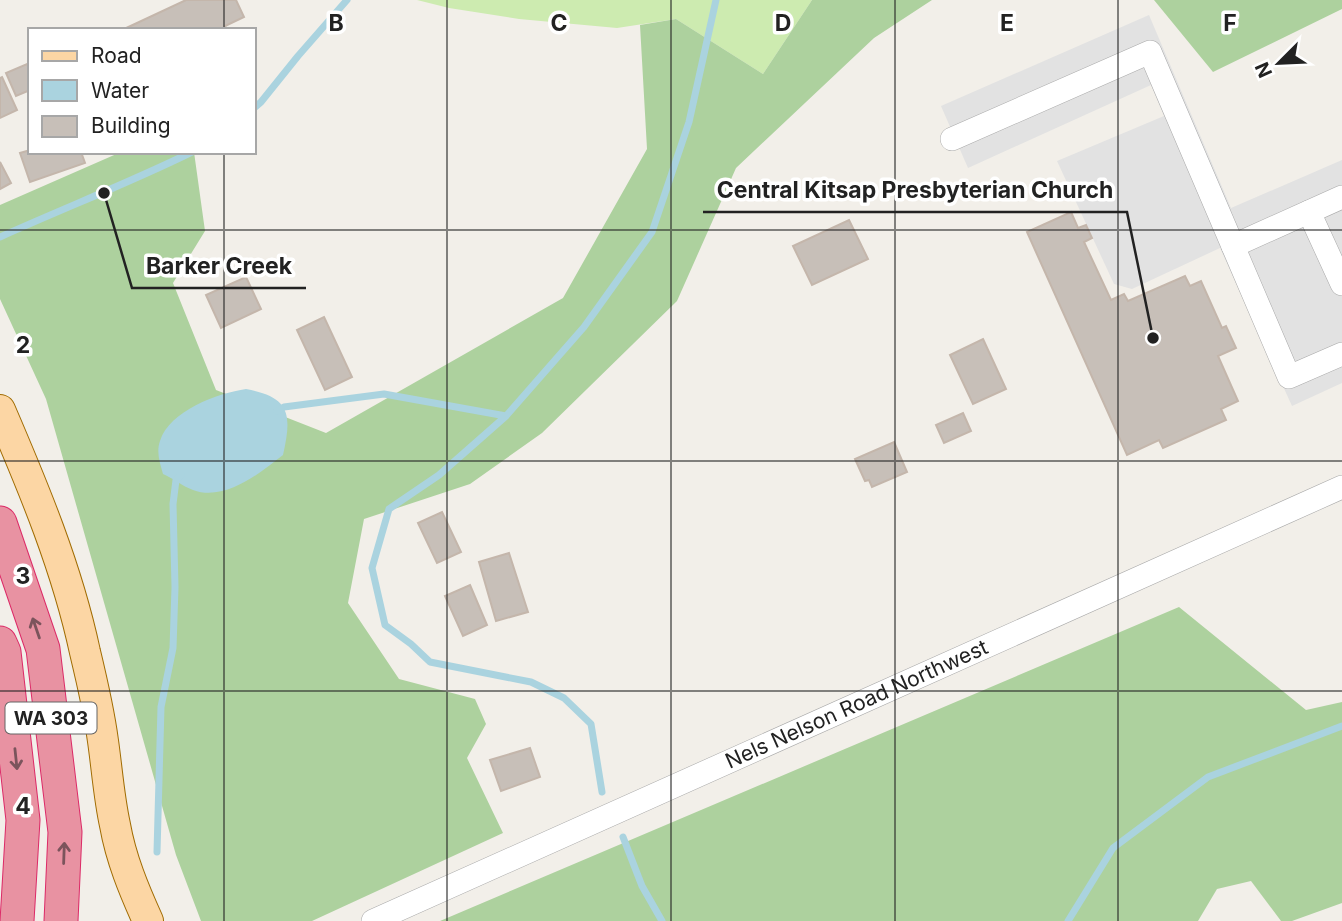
<svg xmlns="http://www.w3.org/2000/svg" width="1342" height="921" viewBox="0 0 1342 921" font-family="Inter,sans-serif">
	<style>
		.grass { fill: #cdebb0 }
		.forest { fill: #add19e }
		.parking { fill: #e2e2e2 }
		.water { fill: #aad3df }
		.lines { fill: none; stroke-linecap: round; stroke-linejoin: round }
		.stream { stroke: #aad3df; stroke-width: 7 }
		.building { fill: #c7bfb8; stroke: #c4b6ab; stroke-width: 2 }
		.minor-casing { stroke: #a9a9a9; stroke-width: 24 }
		.major-casing { stroke: #a06b00; stroke-width: 32 }
		.highway-casing { stroke: #dc2a67; stroke-width: 35 }
		.minor { stroke: #fff; stroke-width: 23 }
		.major { stroke: #fcd6a4; stroke-width: 30 }
		.highway { stroke: #e892a2; stroke-width: 33 }
		.oneway { stroke: #7b545c }
		.grid { fill: none; stroke: #222; stroke-width: 2; stroke-opacity: 0.55 }
		.labels { text-anchor: middle; stroke-width: 7; stroke-linejoin: round; paint-order: stroke }
		.shield { fill: #fff; stroke: #646464; stroke-width: 2 }
		.shield-label { font-size: 19px; font-weight: bold; fill: #222 }
		.street-label { font-size: 21px; fill: #222; stroke: #fff }
		.grid-label { font-size: 23px; text-anchor: middle; font-weight: bold; fill: #222; stroke: #fff; stroke-width: 7; stroke-linejoin: round; paint-order: stroke }
		.leader { fill: none; stroke: #222; stroke-width: 2.5 }
		.callout-dot { fill: #222; stroke: #fff; stroke-width: 2.5 }
		.callout-label { font-size: 23px; text-anchor: middle; font-weight: bold; fill: #222; stroke: #fff; stroke-width: 7; stroke-linejoin: round; paint-order: stroke }
	</style>
	<rect width="100%" height="100%" fill="#f2efe9"/>
	<path class="grass" d="M417 0H812L763 74 676 19 617 28 519 19 449 8Z"/>
	<path class="forest" d="M812 0H932L874 38 736 168 677 301 542 433 470 484 364 519 348 603 399 679 475 699 486 724 467 758 503 833 312 921H201L176 855 46 399 0 299V205L121 152H194L205 231 173 283 216 390 326 433 563 298 647 149 640 25 676 19 763 74Z
		M1154 0H1342V9L1213 72Z
		M1179 607 1306 710 1342 702V903L1292 921H1281L1251 881 1217 889 1198 921H440Z"/>
	<path class="parking" d="M1149 15 1231 208 1342 160V383L1292 406 1220 248 1132 289 1114 284 1057 161 1164 116 1151 85 968 168 941 106Z"/>
	<path class="water" d="M246 389C291 397 292 415 283 455 260 473 225 502 193 490 182 486 173 478 163 474 160 463 156 452 160 441 169 411 218 393 246 389Z"/>
	<g class="lines">
		<path class="stream" d="M254 108 261 102 298 56 347 0
			M0 237C64 208 129 183 192 152
			M277 411 284 407 384 394 506 416
			M602 792 591 724 564 698 531 682 430 662 411 644 385 625 372 568 389 509 439 475 506 416 584 327 652 232 689 122 716 0
			M623 837 642 886 662 921
			M157 852 161 707 173 648 175 587 173 504 176 480 181 475
			M1068 921 1113 848 1208 777 1342 726"/>
	</g>
	<path class="building" d="M186 0H236L244 17 225 26 227 30H122Z
		M27 64 30 72V90L16 96 6 73Z
		M2 77 17 110 0 118V78Z
		M30 150V152H81L85 163 30 182 20 153Z
		M0 162 11 183 0 189Z
		M1071 212 1078 228 1086 225 1092 238 1084 242 1111 300 1124 294 1128 301 1185 276 1190 286 1201 281 1222 328 1226 326 1236 348 1218 356 1238 401 1221 409 1226 420 1163 448 1159 440 1127 455 1027 232Z
		M849 220 868 259 812 285 793 246Z
		M246 277 261 309 221 328 206 295Z
		M324 317 352 377 325 390 297 330Z
		M983 339 1006 389 973 404 950 355Z
		M963 413 971 431 944 443 936 425Z
		M894 442 907 472 872 487 869 480 865 481 855 459Z
		M442 512 461 552 437 563 418 523Z
		M509 553 528 612 496 621 479 562Z
		M470 585 487 625 463 636 445 596Z
		M530 748 540 777 501 791 490 760Z"/>
	<g class="lines">
		<defs>
			<g id="minor">
				<path d="M952 139 1150 52 1289 377 1342 354"/>
				<path d="M1309 212 1342 284"/>
				<path d="M1233 246 1342 197"/>
				<path id="s1" d="M373 921 1342 487"/>
			</g>
			<path id="major" d="M0 410C34 489 67 568 85 652 92 681 99 711 103 741 107 769 109 798 115 825 121 859 134 890 148 921"/>
			<path id="highway" d="M0 523 43 649 65 832 61 921
				M0 643 4 652 23 820 17 921"/>
		</defs>
		<use href="#minor" class="minor-casing"/>
		<use href="#major" class="major-casing"/>
		<use href="#highway" class="highway-casing"/>
		<use href="#minor" class="minor"/>
		<use href="#major" class="major"/>
		<use href="#highway" class="highway"/>
	</g>
	<defs><path id="oneway-shaft" d="M-6 0H5M1.5-3L5.5 0L1.5 3" fill="none" stroke-width="1.6" stroke-linecap="round" stroke-linejoin="round" transform="scale(1.75)"/></defs>
	<g class="oneway">
		<use href="#oneway-shaft" transform="translate(36 628) rotate(-109)"/>
		<use href="#oneway-shaft" transform="translate(16 759) rotate(84)"/>
		<use href="#oneway-shaft" transform="translate(64 853) rotate(-88)"/>
	</g>
	<path class="grid" d="M224 0V30M447 0V921M671 0V921M895 0V921M1118 0V921M224 152V921M0 230H1342M0 461H1342M0 691H1342"/>
	<g class="labels">
		<rect class="shield" x="5.5" y="702.5" width="91" height="31" rx="5"/>
		<g class="shield-label">
			<text x="51" y="725">WA 303</text>
		</g>
		<g class="street-label">
			<text dy="7" stroke="none"><textPath href="#s1" startOffset="530">Nels Nelson Road Northwest</textPath></text>
		</g>
	</g>
	<g class="grid-label">
		<text x="336" y="31">B</text>
		<text x="559" y="31">C</text>
		<text x="783" y="31">D</text>
		<text x="1007" y="31">E</text>
		<text x="1230" y="31">F</text>
		<text x="23" y="353">2</text>
		<text x="23" y="584">3</text>
		<text x="23" y="814">4</text>
	</g>
	<path class="leader" d="M1153 338L1127 212H703M104 193L132 288H306"/>
	<g class="callout-dot">
		<circle cx="1153" cy="338" r="7"/>
		<circle cx="104" cy="193" r="7"/>
	</g>
	<g class="callout-label">
		<text x="915" y="198">Central Kitsap Presbyterian Church</text>
		<text x="219" y="274">Barker Creek</text>
	</g>
	<rect x="28" y="28" width="228" height="126" fill="#ffffff" stroke="#a7a7a7" stroke-width="2"/>
	<rect x="42" y="51" width="35" height="10" fill="#fcd6a4" stroke="#a7a7a7" stroke-width="2"/>
	<text x="91" y="63" font-size="21" fill="#222222">Road</text>
	<rect x="42" y="80" width="35" height="21" fill="#aad3df" stroke="#a7a7a7" stroke-width="2"/>
	<text x="91" y="98" font-size="21" fill="#222222">Water</text>
	<rect x="42" y="116" width="35" height="21" fill="#c7bfb8" stroke="#a7a7a7" stroke-width="2"/>
	<text x="91" y="133" font-size="21" fill="#222222">Building</text>
	<g transform="translate(1279 63) rotate(246)" stroke="#ffffff" stroke-width="5" paint-order="stroke">
	<path d="M0-5L12 26L0 18L-12 26Z" fill="#222222"/>
	<text y="-10" font-size="19" font-weight="bold" text-anchor="middle" fill="#222222">N</text>
	</g>
</svg>
